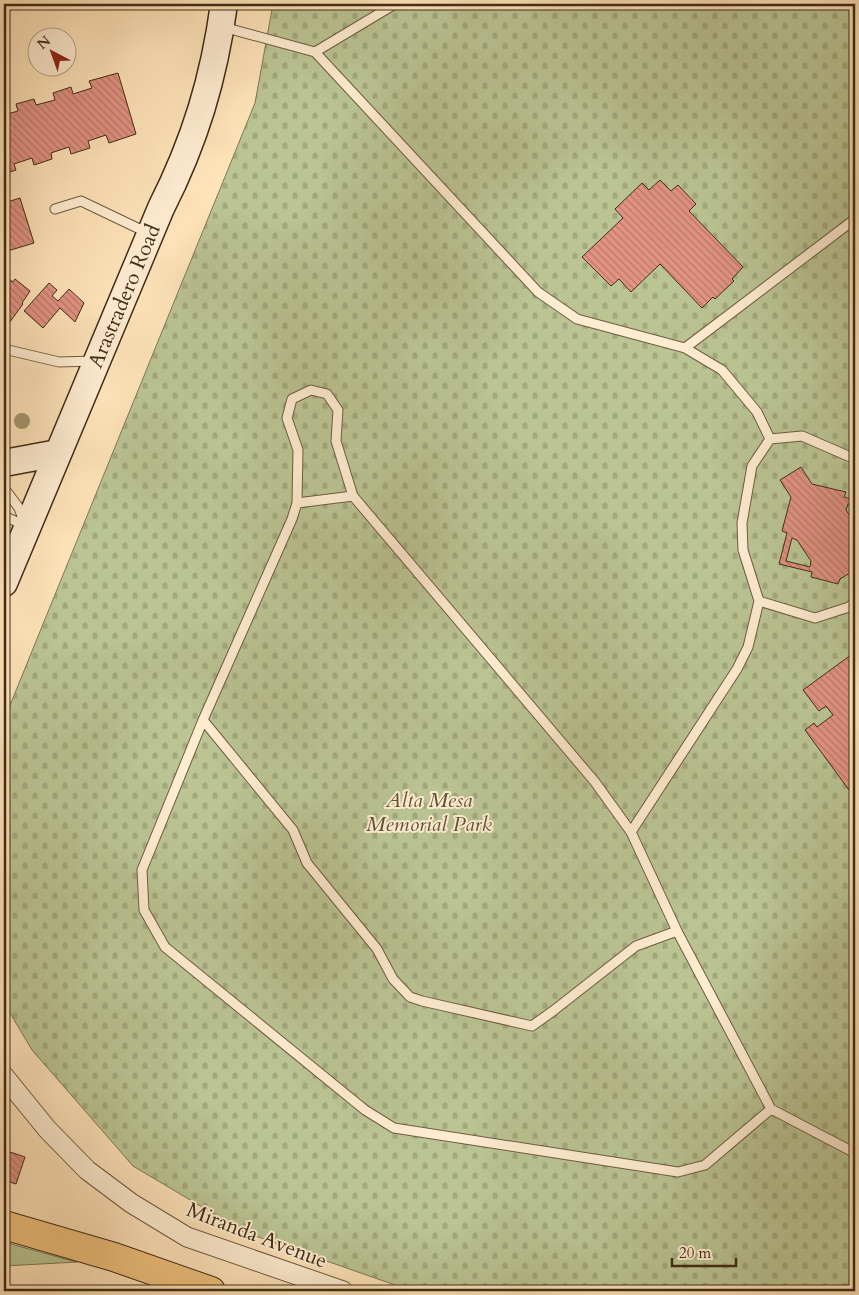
<svg xmlns="http://www.w3.org/2000/svg" width="859" height="1295" viewBox="0 0 859 1295" font-family="Cardo,serif">
	<style>
		.grass { fill: #bbc594; stroke: #7e7856 }
		.cemetery { fill: url(#cemetery-stones); stroke: #7e7856 }
		.building { fill: url(#building-back-hatch); stroke: #402c17; fill-rule: evenodd }
		.lines { fill: none; stroke-linecap: round; stroke-linejoin: round }
		.lane-casing { stroke: #705a40; stroke-width: 11 }
		.street-casing { stroke: #705a40; stroke-width: 21 }
		.secondary-casing { stroke: #402c17; stroke-width: 29 }
		.highway-casing { stroke: #402c17; stroke-width: 30 }
		.lane { stroke: #ffedd2; stroke-width: 9 }
		.street { stroke: #ffedd2; stroke-width: 19 }
		.secondary { stroke: #ffedd2; stroke-width: 26 }
		.highway { stroke: #f0c27d; stroke-width: 28 }
		.tree { fill: #a79471 }
		.labels { text-anchor: middle; stroke-width: 4; stroke-linejoin: round; paint-order: stroke }
		.street-label { font-size: 21px; fill: #402c17; stroke: #ffedd2 }
		.park-label { font-size: 21px; font-style: italic; fill: #5f5236; stroke: #ffedd2 }
	</style>
	<defs>
		<pattern id="cemetery-stones" width="16" height="16" patternUnits="userSpaceOnUse" patternTransform="scale(1.25)"><rect width="16" height="16" fill="#bbc594"/><path d="M2 7V4a2 2 0 0 1 4 0v3zM10 15v-3a2 2 0 0 1 4 0v3z" fill="#a2a97f"/></pattern>
		<pattern id="building-back-hatch" width="6" height="6" patternUnits="userSpaceOnUse" patternTransform="scale(1.25)"><rect width="6" height="6" fill="#e29384"/><path d="M-1 5l2 2M0 0l6 6M5-1l2 2" fill="none" stroke="#b9786b"/></pattern>
	</defs>
	<rect width="100%" height="100%" fill="#ffe4ba"/>
	<filter id="stains"><feTurbulence type="fractalNoise" baseFrequency=".004" numOctaves="4"/><feColorMatrix values="0 0 0 0 .2 0 0 0 0 .09 0 0 0 0 .02 0 0 0 .5 -.17"/></filter>
	<radialGradient id="worn" r=".72"><stop offset=".6" stop-color="#630" stop-opacity="0"/><stop offset="1" stop-color="#630" stop-opacity=".3"/></radialGradient>
	<path class="grass" d="M4 1242 76 1262H77L4 1266Z"/>
	<path class="cemetery" d="M273 4H855V1291H412L244 1232 133 1166 32 1050 4 1003V720L255 103Z"/>
	<path class="building" d="M118 73 136 134 109 143 106 135 88 141 90 148 71 154 69 147 51 153 52 159 34 165 32 158 14 164 16 170 4 174V115L18 111 16 104 34 99 36 105 55 100 53 93 71 87 73 94 92 88 89 81Z
		M660 180 671 191 678 185 696 204 689 211 743 267 732 279 734 281 715 299 713 297 702 308 660 264 631 292 619 279 611 286 582 257 623 218 615 209 642 183 649 190Z
		M20 198 34 243 4 252V203Z
		M4 275 13 282 15 279 30 291 22 303 23 304 4 330Z
		M49 283 57 290 52 296 58 301 69 289 84 303 75 322 60 308 43 328 24 311Z
		M801 467 812 484 846 492 844 497 855 500V506L848 504 846 510 855 524V570L840 579 838 584 811 577 812 572 779 564 787 533 782 531 791 497 780 480ZM792 538 797 540 811 561 810 567 786 561Z
		M855 652V792L852 788 849 790 805 730 814 723 817 727 833 715 826 706 819 711 803 690Z
		M4 1150 25 1157 16 1184 4 1180Z"/>
	<g class="lines">
		<defs>
			<path id="lane" d="M223 27 315 52 538 292 577 319 685 348 722 370 757 412 770 439 752 466 742 523 743 550 759 601 748 647 737 669 631 832 595 782 353 496 297 503 292 519 203 720 142 870 144 910 165 947 365 1110 394 1128 678 1172 705 1165 771 1109 855 1153
				M315 52 395 4
				M55 209 81 201 148 233
				M685 348 855 219
				M4 349 59 362 94 361
				M770 439 802 436 855 459
				M4 488 19 508 24 522
				M297 503 298 450 287 418 292 399 311 390 327 394 338 410 336 441 353 496
				M4 516 26 526
				M759 601 815 618 849 607 855 602
				M203 720 293 830 307 863 377 949 393 979 410 997 422 1001 532 1026 553 1011 636 946 677 931
				M631 832 677 931 771 1109"/>
			<path id="street" d="M4 1076 47 1129 87 1170 131 1203 187 1237 343 1291"/>
			<path id="secondary" d="M4 463 58 453
				M4 583 161 208C195 141 214 78 224 4"/>
			<path id="highway" d="M4 1225 114 1257 211 1291"/>
		</defs>
		<use href="#lane" class="lane-casing"/>
		<use href="#street" class="street-casing"/>
		<use href="#secondary" class="secondary-casing"/>
		<use href="#highway" class="highway-casing"/>
		<use href="#lane" class="lane"/>
		<use href="#street" class="street"/>
		<use href="#secondary" class="secondary"/>
		<use href="#highway" class="highway"/>
	</g>
	<circle class="tree" cx="22" cy="421" r="8"/>
	<g class="labels">
		<g class="street-label">
			<text transform="translate(124 296) rotate(-67)" y="7">Arastradero Road</text>
			<text transform="translate(257 1235) rotate(21)" y="7">Miranda Avenue</text>
		</g>
		<g class="park-label">
			<text x="429" y="807">Alta Mesa<tspan x="429" dy="24">Memorial Park</tspan></text>
		</g>
	</g>
	<rect width="859" height="1295" fill="none" stroke="#ffe4ba" stroke-width="20"/>
	<rect x="5" y="5" width="849" height="1285" fill="none" stroke="#402c17" stroke-width="2.5"/>
	<rect x="10" y="10" width="839" height="1275" fill="none" stroke="#402c17"/>
	<g transform="translate(52 52) rotate(319)"><circle r="24" fill="#ffedd2" stroke="#b3a087"/>
	<path d="M0-4L9 19L0 12L-9 19Z" fill="#8f2418"/>
	<text y="-8" font-size="14" font-weight="bold" text-anchor="middle" fill="#402c17">N</text>
	</g>
	<path d="M672 1258v8h64v-8" fill="none" stroke="#402c17" stroke-width="2.5"/>
	<text x="679" y="1258" font-size="15" fill="#402c17" stroke="#ffedd2" stroke-width="4" paint-order="stroke">20 m</text>
	<rect width="100%" height="100%" filter="url(#stains)"/>
	<rect width="100%" height="100%" fill="url(#worn)"/>
</svg>
